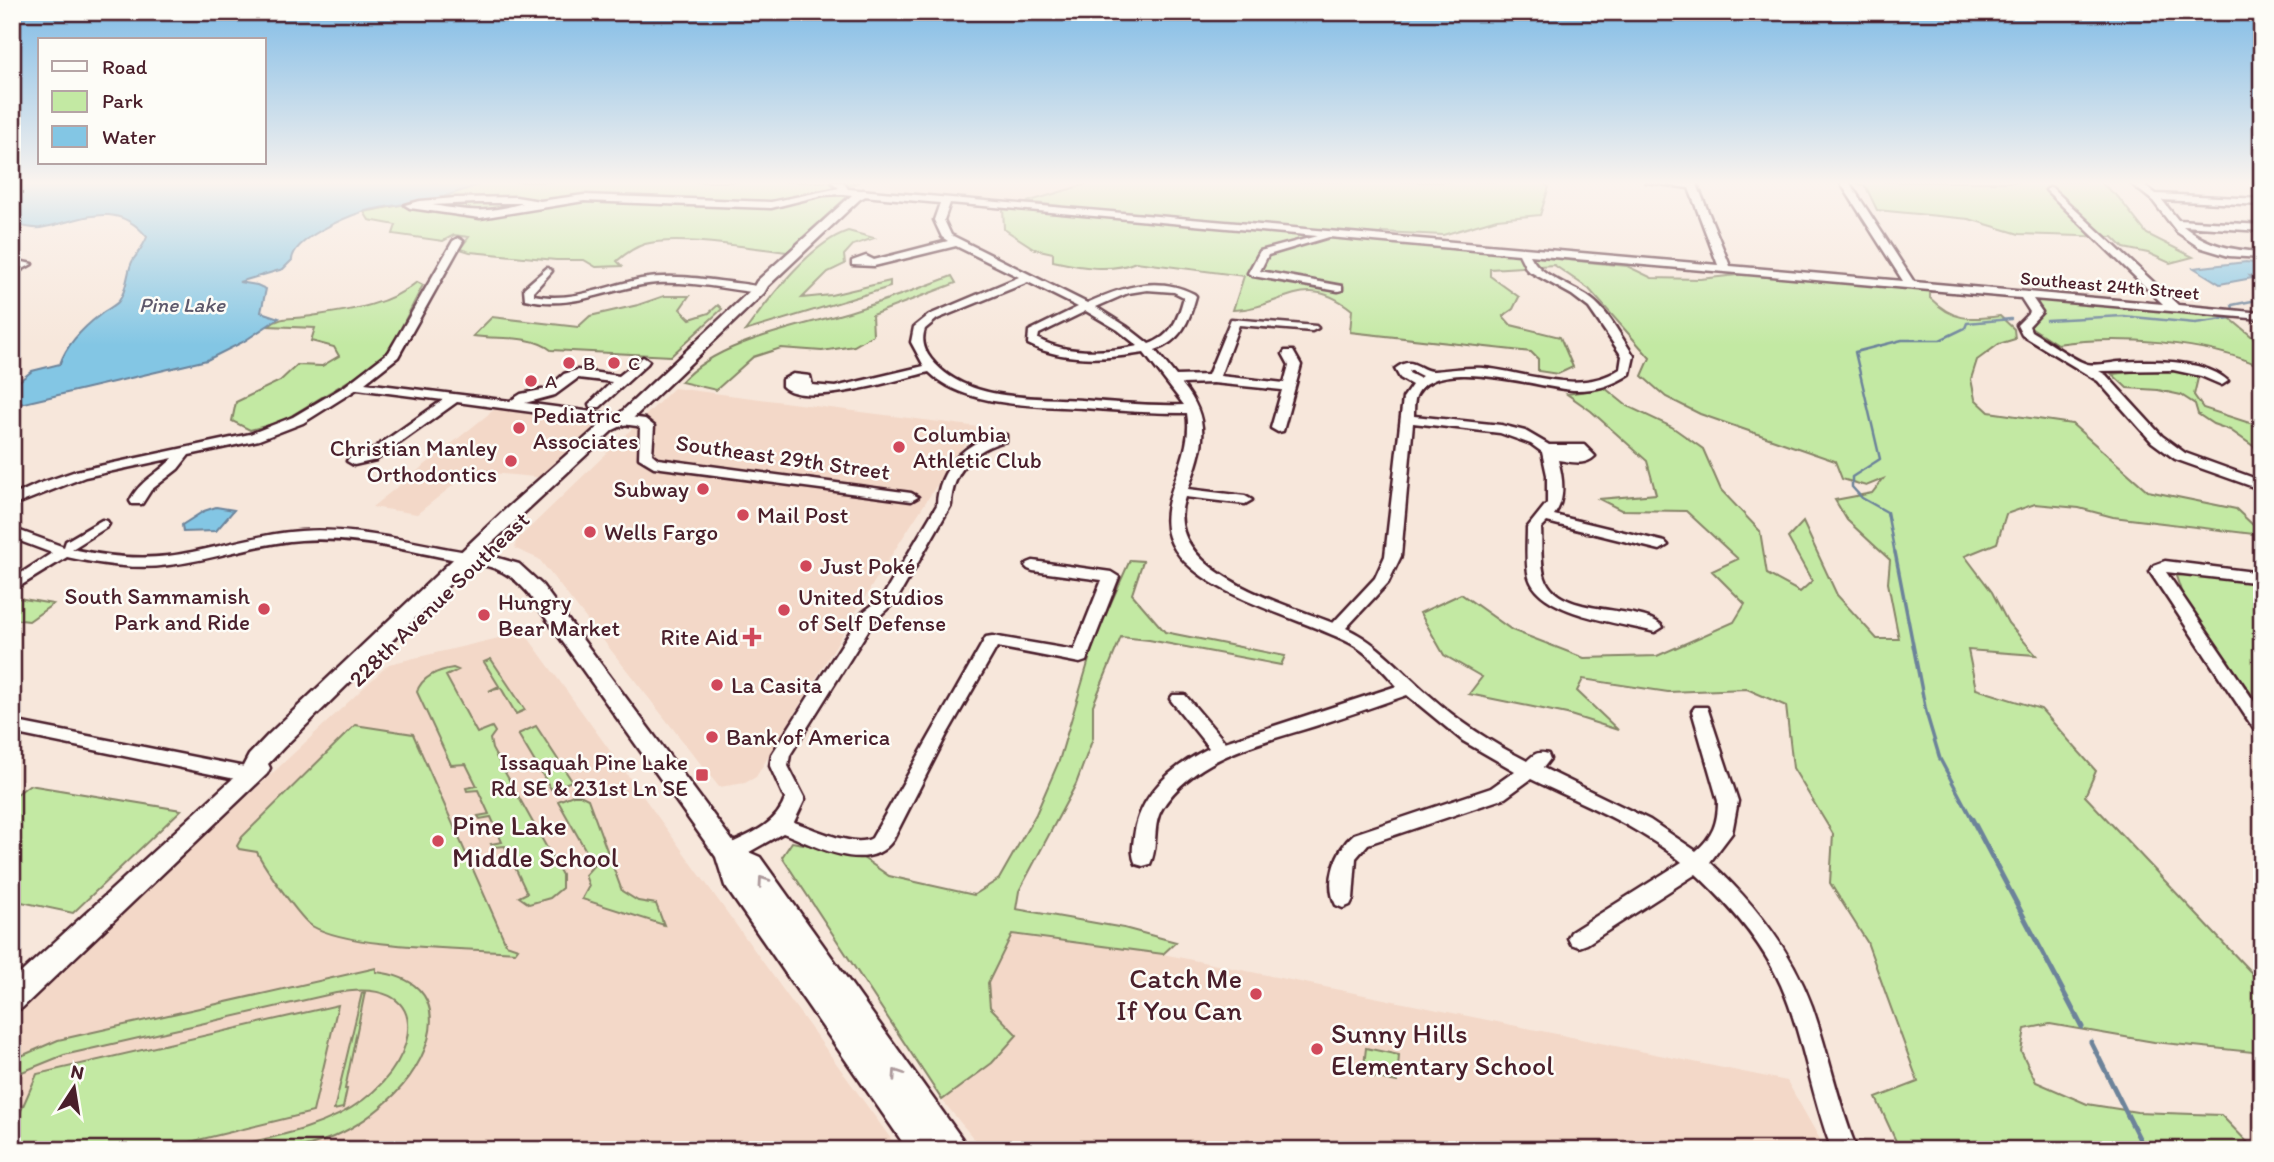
<svg xmlns="http://www.w3.org/2000/svg" width="2274" height="1162" viewBox="0 0 2274 1162" font-family="Itim,sans-serif">
	<style>
		.built { fill: #f3d8c8 }
		.green { fill: #c3e9a3; stroke: #868467; stroke-width: 2 }
		.water { fill: #83c6e4; stroke: #6c839a; stroke-width: 2 }
		.lines { fill: none; stroke-linecap: round; stroke-linejoin: round }
		.stream-far2 { stroke: #6c839a; stroke-width: 2.5 }
		.stream-far1 { stroke: #6c839a; stroke-width: 3.5 }
		.stream { stroke: #6c839a; stroke-width: 5 }
		.minor-casing { stroke: #4a1f2b; stroke-width: 5 }
		.major-casing { stroke: #4a1f2b; stroke-width: 5 }
		.minor { fill: #fdfcf7; fill-rule: evenodd }
		.major { fill: #fdfcf7; fill-rule: evenodd }
		.oneway { stroke: #ac999b }
		.poi-dot { fill: #d1495b; stroke: #fdfcf7; stroke-width: 2.5 }
		.labels { text-anchor: middle; stroke-width: 5; stroke-linejoin: round; paint-order: stroke }
		.far-street-label { font-size: 19px; fill: #4a1f2b; stroke: #fdfcf7 }
		.far-poi-label { font-size: 19px; fill: #4a1f2b; stroke: #fdfcf7; text-anchor: start }
		.far-water-label { font-size: 21px; font-style: italic; fill: #5e596c; stroke: #fdfcf7 }
		.poi-label { font-size: 23px; fill: #4a1f2b; stroke: #fdfcf7; text-anchor: start }
		.street-label { font-size: 23px; fill: #4a1f2b; stroke: #fdfcf7 }
		.near-poi-label { font-size: 28px; fill: #4a1f2b; stroke: #fdfcf7; text-anchor: start }
	</style>
	<rect width="100%" height="100%" fill="#f7e7db"/>
	<filter id="ink" filterUnits="userSpaceOnUse"><feTurbulence type="fractalNoise" baseFrequency=".0143" numOctaves="2"/><feDisplacementMap in="SourceGraphic" scale="14" xChannelSelector="R" yChannelSelector="G"/><feConvolveMatrix kernelMatrix="1 2 1 2 8 2 1 2 1" color-interpolation-filters="sRGB"/></filter>
	<g filter="url(#ink)">
		<path class="built" d="M891 182H1093L1027 202 900 191 892 189 889 185Z
			M674 388 979 427 953 460 876 579 756 777 745 783 719 787 539 559 516 549 515 545 517 540Z
			M495 409 593 422 601 426 545 478 471 471 417 514 372 507Z
			M524 632 899 1150H12V1017L389 664Z
			M1012 934 1163 954 1787 1081 1826 1150H983L942 1100 992 1063 988 983Z"/>
		<path class="green" d="M486 182H859L839 189 848 196 787 252C751 248 678 235 645 244 635 247 625 254 617 261L622 266 596 267 584 260H556L470 252 460 249 469 237 454 235 443 241 393 234 396 225 369 220 364 212 433 199Z
			M1093 182H1540L1549 187 1540 215 1497 219 1443 235 1382 232 1373 240 1627 266 1652 278 1700 279 1747 274 1938 291 1930 292V298C1953 321 1969 320 2000 316L2014 329 2015 339 1999 344 1977 360 1971 379 1975 399 1989 412 2072 424 2148 491 2236 509 2254 526 2253 534 2113 517 2079 508 2035 504 2006 514 1997 543 1965 556 1992 592 2008 623 2036 655 1968 650 1976 689 2041 709 2096 771 2085 796 2262 984V1053L2154 1042 2050 1024 2025 1029 2021 1051 2036 1082 2087 1104 2137 1112 2221 1115 2255 1150H1900L1876 1098 1918 1082 1867 942 1830 883 1833 834 1793 768 1786 706 1747 689 1668 692 1583 679 1577 691 1618 730 1567 714 1469 694 1482 677 1444 655 1420 613 1461 594 1512 630 1584 658 1657 656 1734 622 1745 604 1712 571 1738 559 1686 511 1621 510 1599 499 1656 494 1647 461 1591 411 1567 394 1605 388 1627 406 1672 427 1703 449 1721 490 1760 531 1767 574 1800 592 1812 581 1788 538 1803 522 1837 595 1877 639H1899L1888 583 1890 560 1847 520 1835 500 1872 493 1883 479 1866 486 1842 479 1835 461 1700 414 1666 397 1642 376 1650 358 1589 289 1554 265 1490 269V276L1519 297 1513 309 1503 316 1511 325 1560 337 1573 367 1558 374 1538 371V359L1531 352 1350 332 1352 310C1303 270 1282 309 1233 310L1244 276 1136 262C1110 273 1080 267 1053 261V253L1035 249 1004 229 1003 208 1039 210 1061 206 1027 202Z
			M1854 182H2100L2118 197 2147 234 2193 257 2170 263 2148 253 2124 248 2113 237 2019 234 1969 219 1877 210 1866 187Z
			M848 231 874 238 853 245 844 255 845 264 828 272 802 298 831 295 890 281V287L745 331C770 298 809 244 848 231Z
			M952 276 956 283 872 315 873 335 854 346 822 351 781 348 753 357 716 390 681 382C717 341 798 327 849 312 884 301 918 289 952 276Z
			M417 282 423 285 400 330 396 346 371 367 281 422 250 430 232 421 236 402 280 381 297 365 322 366 339 356 334 347 311 341 315 328 269 326C281 316 290 319 305 317 343 311 387 307 417 282Z
			M664 296H689L680 309 690 319 709 313 718 305 722 309 671 356 551 350C530 334 499 340 473 336L492 317 578 327 590 316 638 305Z
			M2044 298 2226 315 2262 345V367C2208 341 2116 335 2057 344L2029 326 2039 317 2038 300Z
			M2160 369 2193 372 2198 378 2194 395 2203 408 2262 427V452L2230 430 2213 424 2198 414 2195 404 2181 395 2158 390 2127 388 2112 374Z
			M1130 560 1143 561 1132 594 1165 632 1285 656 1281 665 1149 640 1121 637 1093 705V738L1076 784 1019 891 1016 909 1124 928 1176 942 1163 954 1012 934 988 983 990 1007 1017 1035 992 1063 942 1100 782 857 792 842 856 853 889 876 974 895 999 879 1036 814 1059 761 1096 636Z
			M2195 573 2262 581V709L2183 597 2176 576Z
			M12 597 53 604 29 621 12 619Z
			M491 659 525 710 516 714 501 688 489 691 499 686 484 662Z
			M453 668 458 670 446 676 477 733 492 727 495 732 490 739 492 749 562 875V888L550 898 529 904 519 897 527 893 505 846 493 847 491 844 502 842 491 817 480 819 478 816 489 814 478 790 467 791 466 788 477 786 466 764 451 765 417 692C421 677 439 670 453 668Z
			M355 725 413 734 506 944 518 948 515 952C466 948 351 949 312 926 301 920 263 865 257 852L239 849 237 846 242 837Z
			M536 726 572 781 551 789 518 734Z
			M29 785 181 810 73 913 12 900V798Z
			M573 795H580L588 799 622 891 638 901 656 904 664 925 582 899 589 886 585 875 594 865 558 801Z
			M376 968V972C456 981 436 1052 395 1094 377 1112 356 1127 333 1137 295 1154 257 1150 217 1150 266 1138 321 1131 363 1100 422 1056 433 975 336 993L64 1055 12 1076V1060L58 1040Z
			M365 992 345 1089H347L343 1108 334 1110 362 993Z
			M338 1005 313 1112 157 1150H12V1131L37 1074Z
			M1366 1048 1399 1055 1397 1082 1363 1075Z"/>
		<path class="water" d="M12 182H486C469 188 452 195 434 199 412 204 388 205 365 211 346 217 293 239 292 260L283 269 239 282 257 285 266 289 261 312 279 318 243 342 207 360 20 404 12 403V387L32 371 60 364C67 343 84 327 101 314 107 309 114 307 119 301 128 289 127 269 133 260 139 251 143 247 147 237 115 198 81 221 40 228 31 229 21 226 12 224Z
			M2246 262 2262 264V278L2250 276 2252 278 2220 284 2194 268Z
			M216 507 234 510 216 531 183 532 182 525 204 511Z"/>
		<g class="lines">
			<path class="stream-far2" d="M2233 308 2232 305 2262 299
				M2046 320 2123 316 2195 323 2238 317
				M1895 554 1887 512 1862 498 1852 487V477L1880 459 1855 352 1902 340H1940L1965 328 1967 323 2011 319"/>
			<path class="stream-far1" d="M1895 552 1926 712 1940 759 1973 821"/>
			<path class="stream" d="M1972 819 2082 1027
				M2091 1042 2145 1150"/>
			<defs>
				<path id="minor" d="M832 182H843L848 189 1718 265 1689 188 1646 182H1696L1730 266 1903 281 1840 182H1849L1914 282 2163 304 2048 192 2046 190 2051 187 2178 305 2262 313V319L2033 299 2042 312 2029 326 2031 331C2045 339 2073 360 2087 364 2096 366 2110 363 2119 362 2150 360 2204 359 2228 381L2222 385 2201 376 2173 370 2099 371 2106 375 2162 436 2185 453 2262 481V490L2175 459 2152 442 2098 381 2022 335 2017 325 2030 312 2021 298 1530 255C1541 279 1576 285 1595 302 1611 316 1622 339 1634 356L1630 374C1614 385 1594 391 1573 390 1538 388 1430 352 1415 399 1414 404 1414 411 1414 416L1501 425 1525 431 1549 445H1584L1595 456C1585 466 1572 462 1558 460 1563 478 1566 500 1554 515L1665 542 1668 545 1660 550 1547 522 1541 528C1542 543 1540 564 1545 578 1559 619 1643 603 1663 627L1655 632C1622 623 1540 615 1529 577 1525 563 1527 543 1527 528L1547 503V475L1542 452 1531 444 1500 433 1413 423 1401 556 1388 583 1346 628C1380 644 1401 671 1429 695 1459 722 1492 743 1527 761 1534 754 1538 751 1548 754L1550 759 1543 768 1650 820 1696 851C1713 836 1718 823 1718 801L1692 711 1695 707H1707L1738 801 1732 833 1710 862C1754 903 1791 949 1812 1006 1829 1054 1838 1103 1857 1150H1832C1811 1096 1804 1038 1781 985 1762 942 1730 906 1696 874L1587 944 1579 947 1571 944 1568 938 1571 932 1682 862C1637 825 1583 804 1531 779L1505 798 1368 844 1356 858 1353 899 1350 905 1343 908 1336 905C1324 883 1336 849 1354 834L1491 788 1515 771 1463 741 1407 695C1376 706 1346 716 1315 726 1261 743 1196 756 1163 807 1151 825 1159 847 1150 864L1143 866 1136 864C1131 855 1133 846 1134 837 1139 794 1173 766 1209 748L1173 703 1170 699 1173 695H1185L1225 742 1397 686C1383 671 1369 653 1350 643 1301 617 1188 593 1169 537 1156 498 1195 459 1187 413 1153 413 1119 411 1084 408 1037 405 965 408 929 372 899 379 805 409 782 386V380L793 374 810 376 812 385 835 387 924 366 911 342 914 327 929 315 1019 277 956 246 874 266 852 265V261L866 256 874 260 948 241 942 237 934 220 940 203 842 194 823 195 771 208 584 201 480 218 410 208 405 205 420 201 455 198 516 197 540 201 584 195 771 202 839 188ZM476 203H523C486 214 469 211 432 205ZM950 203 1317 236 1260 251 1248 273 1253 276 1338 291 1342 290V286L1260 271 1268 255 1329 237 1519 254 1527 270 1572 295 1589 308 1622 356 1620 369C1578 396 1528 372 1483 368 1466 367 1451 370 1434 371 1419 372 1413 354 1395 369L1400 378 1412 385 1403 398 1385 556 1375 578 1333 623C1282 603 1159 570 1185 497L1245 504 1252 500 1245 496 1188 489C1204 446 1212 420 1182 384L1213 383 1282 390 1271 428 1278 432 1283 431 1301 365 1293 351H1285L1283 354 1289 365 1284 383 1220 376 1239 325 1312 331 1318 328 1316 326 1231 319 1208 375 1176 376 1155 350C1181 341 1189 322 1196 296L1194 294C1157 275 1123 287 1087 303L951 235 944 220ZM1028 282 1078 307 1029 331 1028 344C1063 362 1107 359 1144 353L1184 405C1150 406 1116 403 1082 400 1033 397 965 402 931 359 924 350 921 340 925 329L937 319ZM1147 290 1174 292 1184 297C1178 319 1172 336 1149 344L1126 326 1096 307 1128 293ZM1086 311 1118 330 1138 346C1107 352 1067 355 1038 339L1039 334ZM1410 370 1422 376 1419 378 1409 373Z
					M2129 182H2140L2156 194 2262 199V205L2162 200 2178 220 2262 225V231L2183 226C2208 246 2231 250 2262 252V258L2229 256 2199 247 2177 232 2153 201Z
					M458 238 463 241 398 357 365 383 510 401 521 394 547 389 564 374 577 370 619 376 643 357 649 361 647 364 600 407H590L589 404 612 382 578 378 555 395 525 403 645 419 654 426 652 454 658 459 911 493 918 497 911 501 654 467 639 458 640 428 637 426 457 402 376 460 354 465 347 461 349 458 366 454 443 400 357 389 303 423 259 440 189 455 178 469 151 490 142 504H132L130 501C139 481 158 474 173 458L85 477 12 506V496L38 484 76 471 250 434 293 417 345 386 389 352 453 241Z
					M23 262 32 264 12 275V268Z
					M547 268 552 271 534 291V295C572 303 605 286 641 279 670 274 699 278 728 282 739 284 756 284 765 290L759 293C726 289 691 281 657 283 609 287 575 311 525 299L524 288Z
					M1001 434 1006 435V441C974 448 952 472 951 505L896 601 874 621 790 755 788 766 805 799 794 822C812 828 855 849 872 838L986 637 992 636 1074 650 1102 580 1033 571 1028 569 1025 566 1028 563 1033 561 1111 572 1119 577 1086 661 1080 663 997 647 946 736 893 840C868 876 814 845 783 833L735 860 728 862 721 860 718 854 721 848C745 836 776 827 785 799L770 766 772 754 862 613 882 598 937 505C938 469 966 440 1001 434Z
					M102 520 107 521 109 524 107 527 72 549C104 556 136 560 168 556 213 550 256 534 301 531 355 527 412 543 466 552L474 557 466 562C412 552 356 536 301 540 256 543 213 560 169 565 134 570 100 564 67 557L12 591V579L52 553 12 538V528L64 547 66 541Z
					M2165 561 2262 573V583L2166 572 2262 713V733L2256 732 2150 572 2154 565Z
					M12 721 250 768 257 770 259 775 257 780 250 782 12 733Z"/>
				<path id="major" d="M863 190 873 192 860 199 768 286 764 293 628 423 613 430 481 553 519 564 542 585 737 847 760 857 962 1139 966 1150H908L725 886 716 857 528 593C512 574 496 566 471 563L284 747 268 764 270 768 267 774 22 1008 12 1011V981L240 772 249 755 268 735 507 508 601 424 616 417 753 288 757 281 852 195Z"/>
			</defs>
			<use href="#minor" class="minor-casing"/>
			<use href="#major" class="major-casing"/>
			<use href="#minor" class="minor"/>
			<use href="#major" class="major"/>
		</g>
		<defs><path id="oneway-chevron" d="M-2-3.5L2.5 0L-2 3.5" fill="none" stroke-width="1.6" stroke-linecap="round" stroke-linejoin="round" transform="scale(1.75)"/></defs>
		<g class="oneway">
			<use href="#oneway-chevron" transform="translate(763 881) rotate(-125)"/>
			<use href="#oneway-chevron" transform="translate(897 1074) rotate(-124)"/>
		</g>
	</g>
	<linearGradient id="sky" x2="0" y2="1"><stop stop-color="#7fbbe6"/><stop offset="0.53" stop-color="#fbf4ef"/><stop offset="1" stop-color="#fbf4ef" stop-opacity="0"/></linearGradient>
	<rect width="2274" height="345" fill="url(#sky)"/>
	<g class="poi-dot">
		<circle cx="569" cy="363" r="7"/>
		<circle cx="614" cy="363" r="7"/>
		<circle cx="531" cy="381" r="7"/>
		<circle cx="519" cy="428" r="7"/>
		<circle cx="899" cy="447" r="7"/>
		<circle cx="511" cy="461" r="7"/>
		<circle cx="703" cy="489" r="7"/>
		<circle cx="743" cy="515" r="7"/>
		<circle cx="590" cy="532" r="7"/>
		<circle cx="806" cy="566" r="7"/>
		<circle cx="264" cy="609" r="7"/>
		<circle cx="784" cy="610" r="7"/>
		<circle cx="484" cy="615" r="7"/>
		<path d="M748.5 626.5h7v7h7v7h-7v7h-7v-7h-7v-7h7z"/>
		<circle cx="717" cy="685" r="7"/>
		<circle cx="712" cy="737" r="7"/>
		<rect x="695" y="768" width="14" height="14" rx="3.5"/>
		<circle cx="438" cy="841" r="7"/>
		<circle cx="1256" cy="994" r="7"/>
		<circle cx="1317" cy="1049" r="7"/>
	</g>
	<g class="labels">
		<g class="far-street-label">
			<text transform="translate(2110 285) rotate(5)" y="7">Southeast 24th Street</text>
		</g>
		<g class="far-poi-label">
			<text x="583" y="370">B</text>
			<text x="628" y="370">C</text>
			<text x="545" y="388">A</text>
		</g>
		<g class="far-water-label">
			<text x="182" y="312">Pine Lake</text>
		</g>
		<g class="poi-label">
			<text x="533" y="423">Pediatric<tspan x="533" dy="26">Associates</tspan></text>
			<text x="913" y="442">Columbia<tspan x="913" dy="26">Athletic Club</tspan></text>
			<text x="497" y="456" text-anchor="end">Christian Manley<tspan x="497" dy="26">Orthodontics</tspan></text>
			<text x="689" y="497" text-anchor="end">Subway</text>
			<text x="757" y="523">Mail Post</text>
			<text x="604" y="540">Wells Fargo</text>
			<text x="820" y="574">Just Poké</text>
			<text x="250" y="604" text-anchor="end">South Sammamish<tspan x="250" dy="26">Park and Ride</tspan></text>
			<text x="798" y="605">United Studios<tspan x="798" dy="26">of Self Defense</tspan></text>
			<text x="498" y="610">Hungry<tspan x="498" dy="26">Bear Market</tspan></text>
			<text x="738" y="645" text-anchor="end">Rite Aid</text>
			<text x="731" y="693">La Casita</text>
			<text x="726" y="745">Bank of America</text>
			<text x="688" y="770" text-anchor="end">Issaquah Pine Lake<tspan x="688" dy="26">Rd SE &amp; 231st Ln SE</tspan></text>
		</g>
		<g class="street-label">
			<text transform="translate(783 457) rotate(8)" y="8">Southeast 29th Street</text>
			<text transform="translate(439 599) rotate(-44)" y="8">228th Avenue Southeast</text>
		</g>
		<g class="near-poi-label">
			<text x="452" y="835">Pine Lake<tspan x="452" dy="32">Middle School</tspan></text>
			<text x="1242" y="988" text-anchor="end">Catch Me<tspan x="1242" dy="32">If You Can</tspan></text>
			<text x="1331" y="1043">Sunny Hills<tspan x="1331" dy="32">Elementary School</tspan></text>
		</g>
	</g>
	<rect width="2274" height="1162" fill="none" stroke="#fdfcf7" stroke-width="42"/>
	<rect x="21" y="21" width="2232" height="1120" fill="none" stroke="#4a1f2b" stroke-width="2.5" filter="url(#ink)"/>
	<rect x="38" y="38" width="228" height="126" fill="#fdfcf7" stroke="#b5a4a5" stroke-width="2"/>
	<rect x="52" y="61" width="35" height="10" fill="#fdfcf7" stroke="#b5a4a5" stroke-width="2"/>
	<text x="102" y="74" font-size="21" fill="#4a1f2b">Road</text>
	<rect x="52" y="91" width="35" height="21" fill="#c3e9a3" stroke="#b5a4a5" stroke-width="2"/>
	<text x="102" y="108" font-size="21" fill="#4a1f2b">Park</text>
	<rect x="52" y="126" width="35" height="21" fill="#83c6e4" stroke="#b5a4a5" stroke-width="2"/>
	<text x="102" y="144" font-size="21" fill="#4a1f2b">Water</text>
	<g transform="translate(74 1088) rotate(12)" stroke="#fdfcf7" stroke-width="5" paint-order="stroke">
	<path d="M0-5L12 26L0 18L-12 26Z" fill="#4a1f2b"/>
	<text y="-10" font-size="19" font-weight="bold" text-anchor="middle" fill="#4a1f2b">N</text>
	</g>
</svg>
